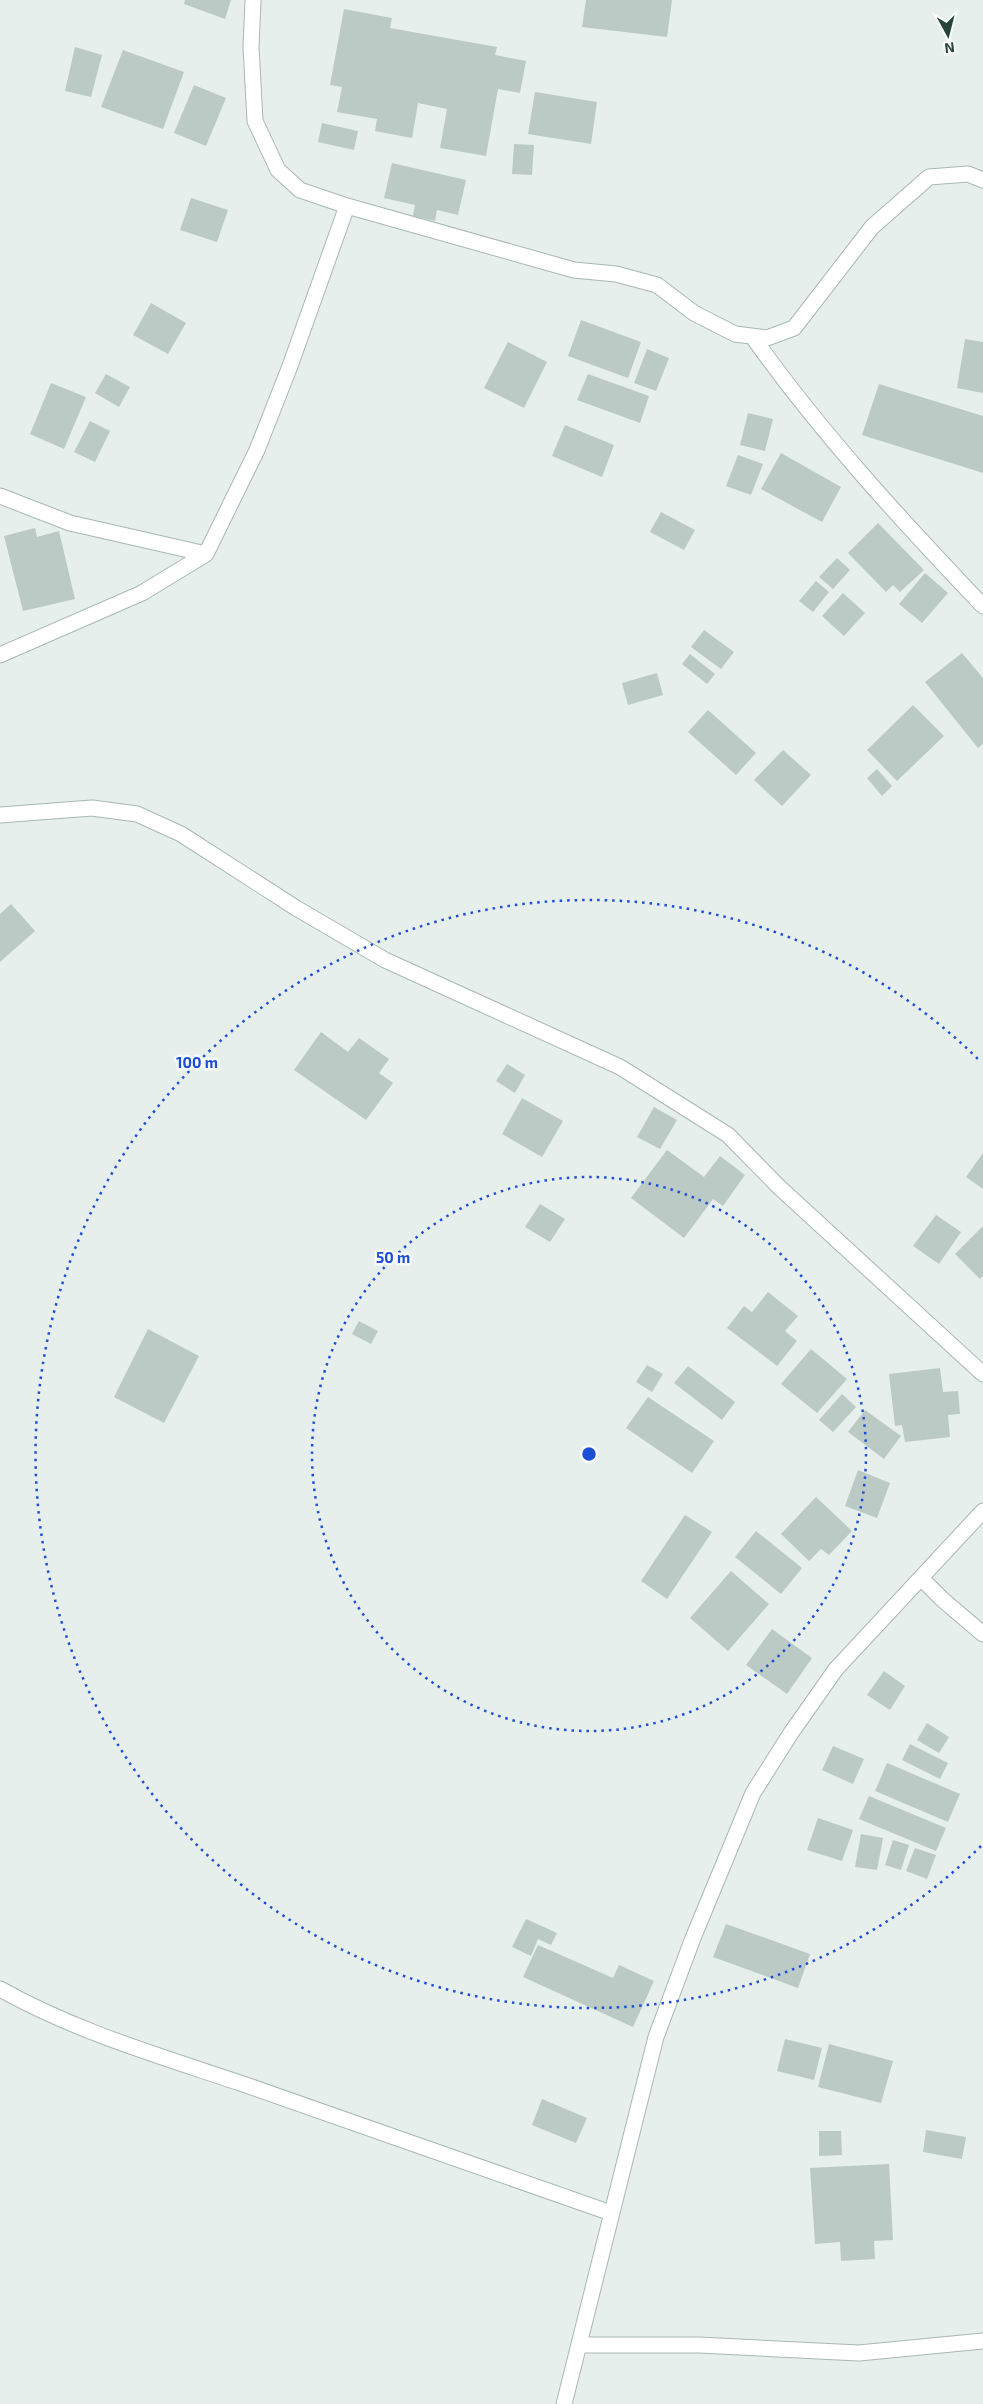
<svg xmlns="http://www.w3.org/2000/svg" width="983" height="2404" viewBox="0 0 983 2404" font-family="'Exo 2',sans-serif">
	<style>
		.building { fill: #bbcac4 }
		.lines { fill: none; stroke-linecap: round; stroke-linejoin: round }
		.minor-casing { stroke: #a8b8b2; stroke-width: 17 }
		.minor { stroke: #fff; stroke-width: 15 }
		.ring { fill: none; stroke: #1d4ed8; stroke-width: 2.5; stroke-dasharray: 2.5 5 }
		.centre { fill: #1d4ed8; stroke: #f7fbf9; stroke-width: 2.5 }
		.ring-label { font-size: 15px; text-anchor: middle; font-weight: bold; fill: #1d4ed8; stroke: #f7fbf9; stroke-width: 5; stroke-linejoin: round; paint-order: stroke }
	</style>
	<rect width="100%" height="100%" fill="#e6efeb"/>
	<path class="building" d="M185 0H231L225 19 184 4Z
		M586 0H672L667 37 582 27Z
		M344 9 392 18 390 28 497 47 495 55 526 61 520 93 498 89 486 156 440 148 447 109 418 103 412 138 375 131 377 119 337 112 342 87 330 85Z
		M75 47 102 55 91 97 65 91Z
		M123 50 184 72 163 129 101 107Z
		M194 85 226 98 206 146 174 133Z
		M535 92 597 102 591 144 528 134Z
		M322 123 358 131 354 150 318 142Z
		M514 144 534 145 532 175 512 174Z
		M392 163 466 180 458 215 437 210 435 221 413 216 415 205 384 198Z
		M191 198 228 210 217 242 180 230Z
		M151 303 186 323 168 354 133 335Z
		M581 320 641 342 628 378 568 356Z
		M965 339 983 342V393L957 388Z
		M508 342 547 362 524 408 484 388Z
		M647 349 669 358 656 391 634 383Z
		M106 374 130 387 119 407 95 393Z
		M588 374 649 396 640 423 577 400Z
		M51 383 86 397 64 449 30 434Z
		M879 384 983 416V473L862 435Z
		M748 413 773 419 765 451 740 445Z
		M90 421 110 431 95 462 74 452Z
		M565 425 614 445 602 477 552 456Z
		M781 453 841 487 822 522 761 489Z
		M738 455 763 464 751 495 726 486Z
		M661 512 695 530 684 550 650 532Z
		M878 523 924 570 900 592 893 585 886 592 848 553Z
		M35 528 37 537 59 531 75 599 23 611 4 536Z
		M837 558 850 570 833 589 819 577Z
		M925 573 948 593 922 623 899 604Z
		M816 581 829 592 813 612 799 601Z
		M843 593 865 613 844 636 822 616Z
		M704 630 734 652 721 669 691 647Z
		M962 653 983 678V744L978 748 925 682Z
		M690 654 715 674 707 684 682 664Z
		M657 673 663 695 628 705 622 683Z
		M913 705 944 736 897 781 867 750Z
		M708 710 756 753 736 775 688 732Z
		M783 750 811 775 782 806 754 780Z
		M877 769 892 786 882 796 867 778Z
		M11 904 35 931 0 962V914Z
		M321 1032 348 1052 359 1038 389 1059 379 1073 393 1083 366 1120 294 1070Z
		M507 1064 525 1075 515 1093 496 1081Z
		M522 1098 563 1121 542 1157 502 1134Z
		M654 1107 677 1120 660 1149 637 1137Z
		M667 1150 704 1177 720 1156 745 1175 723 1206 713 1199 684 1238 631 1198Z
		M983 1153V1189L966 1177Z
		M540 1204 565 1219 550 1242 525 1227Z
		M936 1215 961 1232 939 1264 913 1246Z
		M983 1226V1276L980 1279 955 1254Z
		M768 1292 798 1316 785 1331 797 1341 777 1366 727 1328 744 1306 752 1312Z
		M359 1321 378 1331 371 1344 352 1334Z
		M148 1329 199 1356 164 1423 114 1397Z
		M811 1349 847 1379 817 1413 781 1384Z
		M647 1365 663 1374 652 1392 636 1382Z
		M688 1366 735 1402 722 1420 674 1383Z
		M940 1368 943 1392 958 1391 960 1414 948 1415 950 1437 905 1442 902 1425 895 1426 889 1374Z
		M842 1394 856 1407 833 1432 819 1420Z
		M648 1397 714 1441 692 1473 626 1428Z
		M865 1410 901 1436 884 1459 848 1432Z
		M858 1470 890 1483 877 1518 845 1506Z
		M816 1497 852 1531 829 1555 821 1549 809 1561 781 1534Z
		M685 1515 712 1532 667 1599 641 1581Z
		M756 1531 802 1568 781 1594 735 1557Z
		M731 1571 769 1604 728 1651 690 1618Z
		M772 1629 812 1658 787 1694 746 1665Z
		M884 1671 905 1686 890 1710 867 1695Z
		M927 1723 949 1737 939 1753 917 1740Z
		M910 1744 948 1763 940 1779 902 1760Z
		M833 1746 864 1759 853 1784 822 1770Z
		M887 1763 960 1794 948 1822 875 1791Z
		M869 1796 946 1828 936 1851 859 1819Z
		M818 1818 853 1830 842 1861 807 1850Z
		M861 1834 883 1838 877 1870 855 1867Z
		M893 1840 909 1845 901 1870 885 1865Z
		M915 1848 936 1855 927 1879 906 1871Z
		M526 1919 557 1933 551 1945 538 1939 531 1956 512 1947Z
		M726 1924 810 1954 798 1988 713 1957Z
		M538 1945 613 1978 619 1965 654 1981 633 2027 523 1977Z
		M785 2039 822 2048 814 2080 777 2071Z
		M829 2044 893 2061 881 2103 818 2087Z
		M542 2099 587 2118 576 2143 532 2125Z
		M926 2130 966 2137 962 2159 923 2152Z
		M819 2131H841L842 2155 819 2156Z
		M889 2164 893 2240 874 2241 875 2259 841 2261 840 2242 815 2244 810 2168Z"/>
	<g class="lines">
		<defs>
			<path id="minor" d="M253 0 251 47 255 121 278 170 300 190 347 206 574 270 616 274 657 285 694 313 735 334 767 338 794 328 872 227 929 177 968 174 983 180
				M752 336C821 433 901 520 983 606
				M0 496 70 523 206 554
				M0 655 142 593 206 554 257 450 290 366 347 206
				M0 815 92 808 137 814 181 834 296 908 385 960 620 1067 728 1135 779 1187 983 1374
				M921 1578 943 1600 983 1634
				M0 1989C77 2032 160 2056 243 2084 366 2127 488 2170 611 2213
				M579 2345H699L859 2353 983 2341
				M564 2404 656 2037 693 1938 753 1793 791 1733 836 1669 983 1511"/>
		</defs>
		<use href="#minor" class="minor-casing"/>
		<use href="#minor" class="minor"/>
	</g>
	<g class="ring">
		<circle cx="589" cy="1454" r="277"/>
		<path d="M981 1846A554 554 0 1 1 981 1062"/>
	</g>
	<circle cx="589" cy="1454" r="8" class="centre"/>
	<g class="ring-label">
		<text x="197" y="1068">100 m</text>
		<text x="393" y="1263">50 m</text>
	</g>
	<g transform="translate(948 35) rotate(173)" stroke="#f7fbf9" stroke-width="4" paint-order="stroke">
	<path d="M0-4L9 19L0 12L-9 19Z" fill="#24423a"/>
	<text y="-8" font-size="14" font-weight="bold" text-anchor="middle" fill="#24423a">N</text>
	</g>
</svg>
